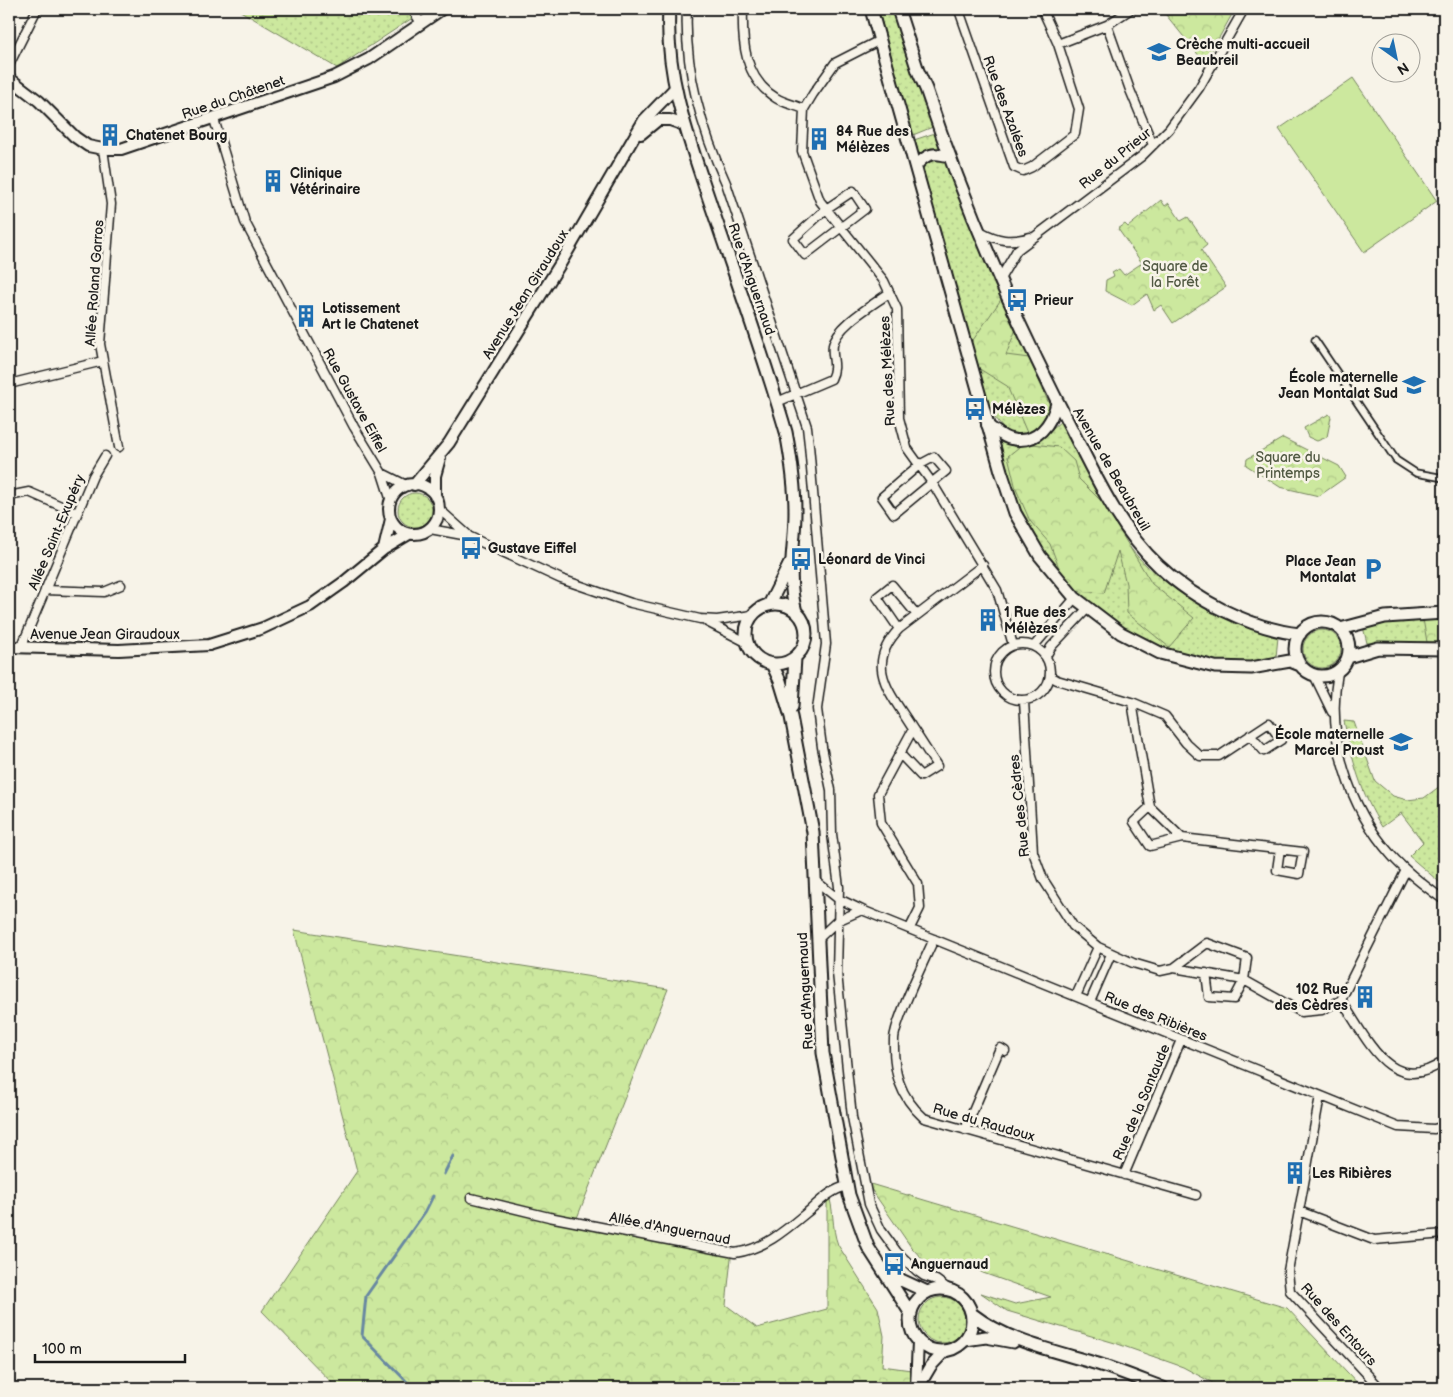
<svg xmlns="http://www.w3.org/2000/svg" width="1453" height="1397" viewBox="0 0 1453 1397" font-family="'Balsamiq Sans',sans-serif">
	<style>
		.grass { fill: url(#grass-dots); stroke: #74825d }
		.forest { fill: url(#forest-crowns); stroke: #74825d }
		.garden { fill: #cce89e; stroke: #74825d }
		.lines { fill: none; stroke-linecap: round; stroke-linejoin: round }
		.stream { stroke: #6888a1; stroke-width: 3 }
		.pedestrian-casing { stroke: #1c1c1c; stroke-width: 9 }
		.minor-casing { stroke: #1c1c1c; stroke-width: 11 }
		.tertiary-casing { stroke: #1c1c1c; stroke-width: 14 }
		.secondary-casing { stroke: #1c1c1c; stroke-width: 15 }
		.pedestrian { stroke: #f7f3e8; stroke-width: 5.5 }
		.minor { stroke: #f7f3e8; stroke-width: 8 }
		.tertiary { stroke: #f7f3e8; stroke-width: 10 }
		.secondary { stroke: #f7f3e8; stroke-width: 11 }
		.labels { text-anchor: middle; stroke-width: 5; stroke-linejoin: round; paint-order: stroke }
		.poi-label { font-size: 14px; font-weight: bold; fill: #1c1c1c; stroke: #f7f3e8; text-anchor: start }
		.street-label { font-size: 14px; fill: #1c1c1c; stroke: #f7f3e8 }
		.park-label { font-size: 14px; fill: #515943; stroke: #f7f3e8 }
	</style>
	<defs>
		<pattern id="grass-dots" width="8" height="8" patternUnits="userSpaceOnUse" patternTransform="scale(1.25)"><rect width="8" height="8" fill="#cce89e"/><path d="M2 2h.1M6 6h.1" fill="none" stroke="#afc688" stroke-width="1.8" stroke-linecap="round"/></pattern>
		<pattern id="forest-crowns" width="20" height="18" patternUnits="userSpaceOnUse" patternTransform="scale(1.25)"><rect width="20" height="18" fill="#cce89e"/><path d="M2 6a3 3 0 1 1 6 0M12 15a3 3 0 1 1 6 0" fill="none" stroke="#afc688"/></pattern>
	</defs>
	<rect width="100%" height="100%" fill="#f7f3e8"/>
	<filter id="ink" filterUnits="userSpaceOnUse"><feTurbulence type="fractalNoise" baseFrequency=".02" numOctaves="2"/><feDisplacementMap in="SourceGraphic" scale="10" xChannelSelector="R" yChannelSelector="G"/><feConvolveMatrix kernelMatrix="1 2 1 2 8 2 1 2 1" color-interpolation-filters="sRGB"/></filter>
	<g filter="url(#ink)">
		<path class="grass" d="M237 9H426L337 68Z
			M878 9H896L935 126 913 135Z
			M935 133 941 149 931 148 918 154 914 140Z
			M941 158 947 164 974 233 1051 408 1028 435 1006 432 990 412 923 174 924 165 928 159Z
			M1060 422C1082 463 1101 508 1128 545 1159 587 1228 625 1278 637L1276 657C1258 660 1239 665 1220 663 1140 653 1061 594 1027 522 1013 495 1005 465 997 436 1032 443 1033 445 1060 422Z
			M398 510a17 17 0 1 1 34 0a17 17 0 1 1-34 0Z
			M1444 618V642L1367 643 1363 627 1384 622Z
			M1303 649a19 19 0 1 1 38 0a19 19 0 1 1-38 0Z
			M1344 721 1354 722 1375 781 1393 796 1407 800 1424 798 1444 783V886L1409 856 1423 842 1401 813 1382 827C1361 794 1352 759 1344 721Z
			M919 1320a23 23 0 1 1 46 0a23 23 0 1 1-46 0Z"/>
		<path class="forest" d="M1163 9H1235L1205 63 1162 10Z
			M1161 200 1165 206 1169 203 1181 221 1188 217 1207 245 1201 250 1226 287 1173 323 1161 305 1154 310 1147 294 1132 305 1105 291 1106 280 1114 276 1112 273 1119 269 1124 275 1142 263 1118 229 1125 224 1128 227Z
			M1002 298 1016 329 1006 355 1029 358 1051 408 1042 425 1028 435 1007 386 978 368 971 343Z
			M1329 414 1331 417 1327 437 1317 441 1308 437 1304 428Z
			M1283 438 1339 466 1346 477 1319 496 1280 487 1246 465 1247 459Z
			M1024 443 1059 447 1074 461 1079 479 1103 503 1152 584 1194 618 1169 647 1127 613 1126 584 1118 551 1104 593 1077 591 1062 576 1050 544 1030 521 1016 489 1008 456Z
			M1444 618V642H1427L1423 619Z
			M294 930 668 989 575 1223 732 1249 726 1305 757 1328 827 1309V1191C835 1209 831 1227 838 1245L878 1308 884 1336 882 1366 911 1370V1388H337L262 1311 357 1171Z
			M867 1183 1287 1308 1362 1388H1222L1183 1367 1115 1343 1007 1311 981 1293 1015 1304 1051 1297 983 1273 960 1260 927 1264 911 1247Z"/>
		<path class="garden" d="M1353 78 1437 201 1364 252 1279 129Z"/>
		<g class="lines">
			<path class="stream" d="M444 1174 453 1156
				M413 1388 362 1336 366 1296 425 1212 433 1196"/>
			<defs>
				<path id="pedestrian" d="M1315 340 1396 460 1416 473 1444 478"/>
				<path id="minor" d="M412 9 421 23
					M687 9C684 70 701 128 726 183L807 427 809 445 826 644 817 709 822 747 831 790 832 834 839 887 837 973 852 1117 869 1204 881 1230 897 1252 917 1271 924 1276 936 1280 948 1289
					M743 9C742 42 744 78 776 98 784 103 795 105 804 109
					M961 9 960 13 1014 167 1023 171 1032 167 1075 134 1079 109 1058 44 1042 9
					M1107 25 1130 90 1153 145
					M880 40 835 63 813 94 804 109 802 151 820 201 884 281 897 309 899 418 907 448 933 484 997 590 1013 645
					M1058 44 1107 25 1131 9
					M9 65 37 9
					M214 119 245 222 354 427 382 473 391 501
					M103 149 111 204 100 344 119 447
					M853 191 865 209 805 255 793 239 826 209Z
					M980 231C998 241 1010 243 1030 237
					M1000 279 1017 250 1142 156 1169 129 1199 88 1244 9
					M9 384 103 361
					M777 402 831 379C838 365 831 358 833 345 837 325 873 305 889 293
					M934 457 946 471 894 514 882 497 919 465Z
					M382 473 408 486
					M9 496 29 492 77 513
					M439 509 467 534
					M430 529 468 536 561 579 631 603 700 619 717 620 752 615
					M45 590 104 592 121 585
					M707 622 746 642
					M899 629 877 597 892 585 917 615
					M994 672a28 28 0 1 1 56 0a28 28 0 1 1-56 0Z
					M1034 646 1075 598
					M21 648 93 476 105 456
					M1046 656 1051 647 1087 609
					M1338 672C1326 736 1348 807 1392 856 1407 873 1426 887 1444 900
					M1314 675 1332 712
					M1050 676 1057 680 1132 702 1165 716 1186 743 1200 756H1219L1269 723 1281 740 1264 751 1250 735
					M1024 701 1033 852 1043 879 1073 926 1098 947 1133 963 1160 971 1174 968 1244 980 1301 1012 1322 1010 1341 1000 1406 870
					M1132 702 1150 807 1182 838 1303 852 1299 874 1277 870 1280 849
					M900 754 921 776 937 766 913 729
					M1150 807 1134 822 1150 846 1182 838
					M817 882 837 898 862 910 1398 1127 1434 1129 1444 1126
					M910 928 920 908 918 884 881 823 878 794 913 729C891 693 863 667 899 629L983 565
					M934 939C925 959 895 1020 894 1039 893 1071 899 1096 924 1118L1196 1195
					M817 940 837 921 862 910
					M1174 968 1207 943 1247 958 1244 980 1234 999 1209 997 1206 973
					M1076 996 1098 947
					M1341 1000C1367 1038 1391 1099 1444 1061
					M1090 1002 1111 954
					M1320 1096 1288 1271 1290 1291 1380 1388
					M965 1130 1000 1048 1005 1051
					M1124 1175 1181 1040
					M471 1198 549 1217 735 1253C765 1249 788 1228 811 1209 822 1199 833 1189 847 1186
					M1299 1211 1374 1240 1444 1234"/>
				<path id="tertiary" d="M9 78 39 101 75 137 88 146 103 149H121L334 77 369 59 442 9
					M641 134 658 120H670L684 125
					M916 166C927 153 934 152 950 157
					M987 425C994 429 1003 438 1011 439 1037 445 1052 424 1057 401
					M389 509a25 25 0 1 1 50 0a25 25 0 1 1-50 0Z
					M414 485 449 443 562 261 644 120 675 88
					M435 496V476L440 458
					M384 549 391 519
					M9 647 119 650 209 645 263 628 310 606 344 582 384 549 409 534
					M916 1388 918 1341
					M918 1388 931 1366 945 1351"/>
				<path id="secondary" d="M669 9C665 79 690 142 712 208 737 282 764 356 786 432 791 458 795 485 795 512 795 548 786 575 796 612
					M871 9 1001 471 1015 513 1040 556 1075 598 1121 633 1160 653 1215 667 1251 668 1290 661 1300 665
					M898 9 918 71 926 89C965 207 1015 320 1072 430 1096 477 1120 530 1159 566 1194 600 1252 629 1300 634
					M746 634a30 30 0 1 1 60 0a30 30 0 1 1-60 0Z
					M769 605 789 565
					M1295 649a27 27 0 1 1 54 0a27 27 0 1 1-54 0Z
					M1340 629 1385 617 1444 613
					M1348 657 1378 648 1444 649
					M772 664 780 681 791 717 813 832 823 1053 849 1195 868 1247 911 1314
					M792 707 795 658
					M886 1268 899 1279 927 1292
					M910 1320a31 31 0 1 1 62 0a31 31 0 1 1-62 0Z
					M972 1314C1008 1342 1055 1351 1098 1364 1120 1371 1142 1380 1163 1388
					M965 1340 986 1337 1013 1342"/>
			</defs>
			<use href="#pedestrian" class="pedestrian-casing"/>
			<use href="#minor" class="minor-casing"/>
			<use href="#tertiary" class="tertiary-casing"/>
			<use href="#secondary" class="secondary-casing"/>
			<use href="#pedestrian" class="pedestrian"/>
			<use href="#minor" class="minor"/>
			<use href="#tertiary" class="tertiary"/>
			<use href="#secondary" class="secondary"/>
		</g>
	</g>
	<defs>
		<symbol id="school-bare" viewBox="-9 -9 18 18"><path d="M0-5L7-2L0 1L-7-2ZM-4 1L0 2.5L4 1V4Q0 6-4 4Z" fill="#1f6fb2" stroke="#f7f3e8" stroke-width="2.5" paint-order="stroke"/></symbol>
		<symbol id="building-bare" viewBox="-9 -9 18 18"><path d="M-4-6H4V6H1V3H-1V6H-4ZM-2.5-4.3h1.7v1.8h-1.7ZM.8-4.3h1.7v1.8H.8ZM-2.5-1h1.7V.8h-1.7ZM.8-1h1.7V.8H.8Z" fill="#1f6fb2" stroke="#f7f3e8" stroke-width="2.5" paint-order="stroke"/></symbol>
		<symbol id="bus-bare" viewBox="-9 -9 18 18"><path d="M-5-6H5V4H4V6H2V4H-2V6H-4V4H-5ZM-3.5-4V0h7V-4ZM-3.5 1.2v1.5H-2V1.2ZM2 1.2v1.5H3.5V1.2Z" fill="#1f6fb2" stroke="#f7f3e8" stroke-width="2.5" paint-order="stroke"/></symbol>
		<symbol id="parking-bare" viewBox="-9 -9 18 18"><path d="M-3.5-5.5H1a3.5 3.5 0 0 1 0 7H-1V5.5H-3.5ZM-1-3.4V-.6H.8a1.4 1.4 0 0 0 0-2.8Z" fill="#1f6fb2" stroke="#f7f3e8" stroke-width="2.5" paint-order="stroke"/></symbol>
	</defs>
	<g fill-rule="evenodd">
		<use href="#school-bare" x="1143" y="36" width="32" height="32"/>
		<use href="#building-bare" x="94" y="119" width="32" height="32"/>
		<use href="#building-bare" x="803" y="123" width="32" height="32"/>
		<use href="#building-bare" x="257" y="165" width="32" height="32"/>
		<use href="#bus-bare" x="1001" y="284" width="32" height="32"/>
		<use href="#building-bare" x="290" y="300" width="32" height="32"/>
		<use href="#school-bare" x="1398" y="369" width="32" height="32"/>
		<use href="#bus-bare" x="959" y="393" width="32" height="32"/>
		<use href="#bus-bare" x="455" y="532" width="32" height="32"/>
		<use href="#bus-bare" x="785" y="543" width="32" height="32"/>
		<use href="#parking-bare" x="1357" y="553" width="32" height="32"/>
		<use href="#building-bare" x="972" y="604" width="32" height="32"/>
		<use href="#school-bare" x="1385" y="726" width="32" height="32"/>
		<use href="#building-bare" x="1349" y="981" width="32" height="32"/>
		<use href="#building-bare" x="1279" y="1157" width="32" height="32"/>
		<use href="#bus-bare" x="878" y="1248" width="32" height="32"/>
	</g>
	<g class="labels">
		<g class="poi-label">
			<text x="1176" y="49">Crèche multi-accueil<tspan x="1176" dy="16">Beaubreil</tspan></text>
			<text x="836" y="136">84 Rue des<tspan x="836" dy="16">Mélèzes</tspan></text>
			<text x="126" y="140">Chatenet Bourg</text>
			<text x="290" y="178">Clinique<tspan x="290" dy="16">Vétérinaire</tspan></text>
			<text x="1034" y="305">Prieur</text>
			<text x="322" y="313">Lotissement<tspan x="322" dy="16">Art le Chatenet</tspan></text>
			<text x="1398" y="382" text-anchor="end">École maternelle<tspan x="1398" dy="16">Jean Montalat Sud</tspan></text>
			<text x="992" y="414">Mélèzes</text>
			<text x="488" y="553">Gustave Eiffel</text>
			<text x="818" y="564">Léonard de Vinci</text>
			<text x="1356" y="566" text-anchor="end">Place Jean<tspan x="1356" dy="16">Montalat</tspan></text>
			<text x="1004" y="617">1 Rue des<tspan x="1004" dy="16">Mélèzes</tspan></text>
			<text x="1384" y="739" text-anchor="end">École maternelle<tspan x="1384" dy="16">Marcel Proust</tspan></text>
			<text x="1348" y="994" text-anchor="end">102 Rue<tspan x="1348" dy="16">des Cèdres</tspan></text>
			<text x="1312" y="1178">Les Ribières</text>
			<text x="911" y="1269">Anguernaud</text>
		</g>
		<g class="street-label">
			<text transform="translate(233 97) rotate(-19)" y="5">Rue du Châtenet</text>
			<text transform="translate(1006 106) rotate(70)" y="5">Rue des Azalées</text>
			<text transform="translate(1115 158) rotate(-39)" y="5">Rue du Prieur</text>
			<text transform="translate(752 279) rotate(71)" y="5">Rue d'Anguernaud</text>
			<text transform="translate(94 283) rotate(-86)" y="5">Allée Roland Garros</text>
			<text transform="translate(525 294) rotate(-58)" y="5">Avenue Jean Giraudoux</text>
			<text transform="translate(887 371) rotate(-93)" y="5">Rue des Mélèzes</text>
			<text transform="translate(355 400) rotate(61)" y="5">Rue Gustave Eiffel</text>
			<text transform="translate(1112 469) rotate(60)" y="5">Avenue de Beaubreuil</text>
			<text transform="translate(56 532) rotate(-67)" y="5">Allée Saint-Exupéry</text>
			<text x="105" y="639">Avenue Jean Giraudoux</text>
			<text transform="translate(1019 806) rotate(-96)" y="5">Rue des Cèdres</text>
			<text transform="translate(805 991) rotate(-93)" y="5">Rue d'Anguernaud</text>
			<text transform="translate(1156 1016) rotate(22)" y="5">Rue des Ribières</text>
			<text transform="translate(1141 1102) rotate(-67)" y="5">Rue de la Santaude</text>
			<text transform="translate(984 1122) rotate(16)" y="5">Rue du Raudoux</text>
			<text transform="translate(670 1228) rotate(11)" y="5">Allée d'Anguernaud</text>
			<text transform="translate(1339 1324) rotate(48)" y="5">Rue des Entours</text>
		</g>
		<g class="park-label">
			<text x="1175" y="271">Square de<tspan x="1175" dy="16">la Forêt</tspan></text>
			<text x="1288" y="462">Square du<tspan x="1288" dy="16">Printemps</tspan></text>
		</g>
	</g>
	<rect width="1453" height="1397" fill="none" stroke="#f7f3e8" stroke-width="30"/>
	<rect x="15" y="15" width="1423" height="1367" fill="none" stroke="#1c1c1c" stroke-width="2" filter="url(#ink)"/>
	<g transform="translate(1396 58) rotate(147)"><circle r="24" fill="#f7f3e8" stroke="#9f9d96"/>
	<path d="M0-4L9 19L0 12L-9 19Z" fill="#1f6fb2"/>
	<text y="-8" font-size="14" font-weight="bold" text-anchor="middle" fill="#1c1c1c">N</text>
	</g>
	<path d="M35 1354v8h150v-8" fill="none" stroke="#1c1c1c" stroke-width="2.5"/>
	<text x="42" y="1354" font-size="15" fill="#1c1c1c" stroke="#f7f3e8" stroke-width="4" paint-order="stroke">100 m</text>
</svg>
